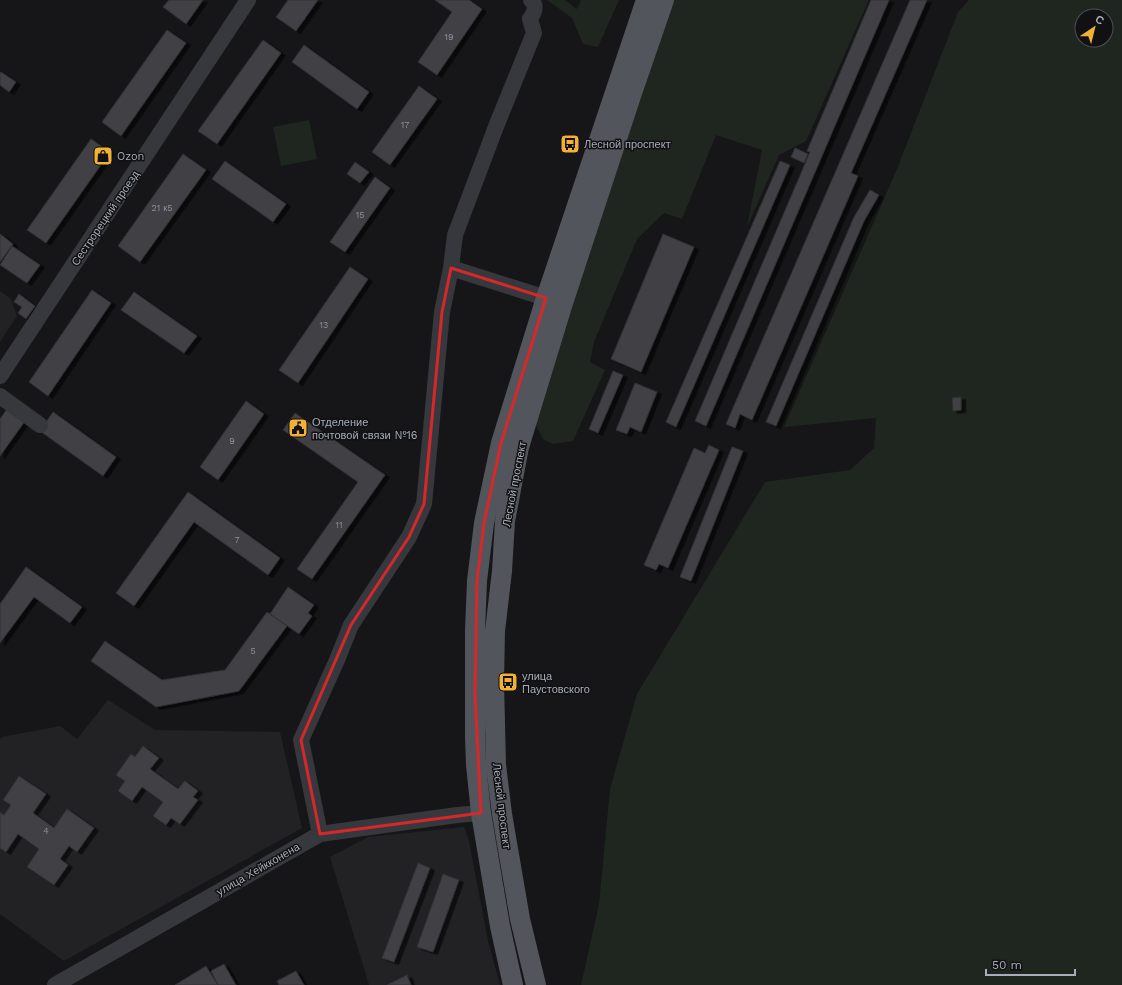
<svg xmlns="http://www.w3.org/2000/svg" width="1122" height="985" viewBox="0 0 1122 985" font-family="'Work Sans',sans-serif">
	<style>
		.built { fill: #222225 }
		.green { fill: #1e261f; fill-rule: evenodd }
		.building { fill: #404145; stroke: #303034; filter: url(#shadow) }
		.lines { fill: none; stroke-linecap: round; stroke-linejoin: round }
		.minor { stroke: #37383d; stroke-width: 16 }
		.major { stroke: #53555c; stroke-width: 20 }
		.marked { fill: none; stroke: #d62828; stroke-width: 3; stroke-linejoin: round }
		.labels { text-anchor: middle; stroke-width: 3; stroke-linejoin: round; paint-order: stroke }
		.number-label { font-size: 9px; fill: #8e929b }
		.poi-label { font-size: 11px; fill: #a8adb8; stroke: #111113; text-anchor: start }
		.street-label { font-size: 11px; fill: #a8adb8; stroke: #111113 }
	</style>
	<defs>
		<filter id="shadow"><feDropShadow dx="4.5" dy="2.5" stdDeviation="0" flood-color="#0009"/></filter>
	</defs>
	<rect width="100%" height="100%" fill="#161618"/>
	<path class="built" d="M0 291 11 299 17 316 0 342Z
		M108 700 155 730 280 732 302 828 64 961 0 914V739L2 737 60 726 77 739Z
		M464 827 469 841 488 941 500 985H369L330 857 368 837Z"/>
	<path class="green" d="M547 0H565L577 9 581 0H619L598 47 583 44 572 18Z
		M674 0H869L806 141 779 155 747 227 762 150 716 135 682 219 664 213 637 239 594 342 590 362 605 370 573 441 553 444 543 439 533 420 626 136Z
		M969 0H1122V985H581L599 904 610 789 637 694 765 482 850 470 874 448 876 418 784 427 897 169 958 12ZM1082 16H1106V40H1082Z
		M309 120 317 159 281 166 273 127Z"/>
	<path class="building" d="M169 0H203L186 24 163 7Z
		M288 0H318L296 31 276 17Z
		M435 0H469L482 9 437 75 418 62 452 12Z
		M871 0H889L706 426 695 421 810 152 807 151Z
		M910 0H927L851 173 858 176 752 420 740 414 735 428 726 424Z
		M167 30 186 43 121 136 102 122Z
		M263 40 281 53 217 144 198 131Z
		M304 45 369 92 357 109 292 62Z
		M1 72 16 82 9 92 0 85V73Z
		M419 86 437 99 390 165 372 152Z
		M91 139 110 152 46 243 27 230Z
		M795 148 808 154 804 163 791 157Z
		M183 154 206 170 140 262 118 246Z
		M225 161 286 204 273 222 212 179Z
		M780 161 790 165 676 427 666 422Z
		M355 162 369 172 360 183 347 174Z
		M375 177 390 188 345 252 330 242Z
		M870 190 879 195 864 221 776 426 766 422 854 217Z
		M0 234 13 244 0 262Z
		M663 234 694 247 641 372 611 359Z
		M12 246 40 265 27 283 0 265Z
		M350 267 368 279 298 383 279 370Z
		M92 290 111 303 48 396 29 382Z
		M134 292 197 336 184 353 121 310Z
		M19 294 35 306 26 319 18 313 22 307 14 302Z
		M613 371 623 375 598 433 589 429Z
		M635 383 657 392 641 432 630 427 627 434 616 430Z
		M961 397V410L953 411 952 398Z
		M246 401 264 414 218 480 200 467Z
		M7 409 25 421 0 456V419Z
		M53 412 116 457 103 476 40 431Z
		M295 413 385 475 312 579 297 569 358 482 283 430Z
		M709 445 719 450 668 568 659 564 656 570 644 565 694 448 705 453Z
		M732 447 743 451 691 581 680 577Z
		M188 492 280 558 268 575 194 522 134 606 116 593Z
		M26 567 82 607 70 623 34 597 0 643V604Z
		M288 587 314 605 308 613 312 616 299 634 270 614Z
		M267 612 287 626 239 691 156 707 91 661 105 641 162 680 225 670Z
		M143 746 159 758 150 769 178 789 185 781 198 791 193 797 198 800 180 824 171 818 166 825 153 816 163 802 142 787 132 801 118 791 125 781 116 775 131 754 135 757Z
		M19 776 46 794 33 813 54 828 67 809 94 828 77 852 69 846 60 859 68 865 54 885 27 867 39 849 18 834 6 852 0 848V812L4 815 11 805 3 800Z
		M418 863 430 868 394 962 382 958Z
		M443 874 459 880 433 952 417 947Z
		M224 964 236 985H218L211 971Z
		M206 966 218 985H175Z
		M296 971 304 985H279L277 981Z
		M407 975 411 985H387Z"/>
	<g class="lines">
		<path class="minor" d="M451 268 546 298
			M0 376 248 0
			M0 396 40 425
			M320 834 301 740 337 660 351 625 409 537 424 504 442 312 451 268 455 235 497 124 534 33 530 19C534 13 538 6 531 0
			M55 985 320 834 457 815 481 813"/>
		<path class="major" d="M513 985 500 926 481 813 476 765 475 737V630L477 581 484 523 501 443 546 298 646 0
			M536 985 520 919 502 814 496 765 494 682 495 631 502 571 505 521 519 447 562 306 631 96 664 0"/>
	</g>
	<path class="marked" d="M451 268 546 298 501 443 484 523 477 581 475 694 481 813 320 834 301 740 351 625 409 537 424 504 442 312Z"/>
	<defs>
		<symbol id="bus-square" viewBox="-11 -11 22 22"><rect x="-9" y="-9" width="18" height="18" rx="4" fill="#f2b134" stroke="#111113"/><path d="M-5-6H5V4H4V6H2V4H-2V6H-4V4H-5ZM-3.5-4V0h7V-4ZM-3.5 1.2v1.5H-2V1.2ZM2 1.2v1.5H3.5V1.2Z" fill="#111"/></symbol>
		<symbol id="shop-square" viewBox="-11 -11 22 22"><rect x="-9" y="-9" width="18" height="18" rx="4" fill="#f2b134" stroke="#111113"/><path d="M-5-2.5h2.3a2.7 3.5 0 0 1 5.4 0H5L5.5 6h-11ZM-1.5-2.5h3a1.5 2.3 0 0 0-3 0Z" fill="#111"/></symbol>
		<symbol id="civic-square" viewBox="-11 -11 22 22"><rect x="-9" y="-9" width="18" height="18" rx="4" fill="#f2b134" stroke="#111113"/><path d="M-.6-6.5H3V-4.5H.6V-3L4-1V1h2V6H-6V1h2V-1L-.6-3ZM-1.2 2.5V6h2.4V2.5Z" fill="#111"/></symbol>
	</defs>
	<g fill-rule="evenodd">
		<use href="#bus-square" x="559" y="133" width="22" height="22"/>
		<use href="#shop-square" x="92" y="145" width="22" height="22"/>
		<use href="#civic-square" x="287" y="417" width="22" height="22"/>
		<use href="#bus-square" x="497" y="671" width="22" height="22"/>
	</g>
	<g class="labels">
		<g class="number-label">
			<text x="449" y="40">19</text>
			<text x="405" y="128">17</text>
			<text x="162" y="211">21 к5</text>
			<text x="360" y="218">15</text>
			<text x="324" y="328">13</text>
			<text x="232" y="444">9</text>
			<text x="339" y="528">11</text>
			<text x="237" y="543">7</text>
			<text x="253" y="654">5</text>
			<text x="46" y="834">4</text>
		</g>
		<g class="poi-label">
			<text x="584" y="148">Лесной проспект</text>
			<text x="117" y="160">Ozon</text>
			<text x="312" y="426">Отделение<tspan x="312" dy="13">почтовой связи №16</tspan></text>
			<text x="522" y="680">улица<tspan x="522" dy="13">Паустовского</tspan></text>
		</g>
		<g class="street-label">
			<text transform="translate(105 218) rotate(-56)" y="4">Сестрорецкий проезд</text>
			<text transform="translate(514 484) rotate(-79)" y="4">Лесной проспект</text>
			<text transform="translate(502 806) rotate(83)" y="4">Лесной проспект</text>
			<text transform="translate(258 869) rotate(-30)" y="4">улица Хейкконена</text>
		</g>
	</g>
	<g transform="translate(1094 28) rotate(35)"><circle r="19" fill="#111113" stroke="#4d4f55"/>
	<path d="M0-3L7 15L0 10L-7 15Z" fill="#f2b134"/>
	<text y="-6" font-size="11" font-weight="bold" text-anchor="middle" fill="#a8adb8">С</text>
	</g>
	<path d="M986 969v6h89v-6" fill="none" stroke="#a8adb8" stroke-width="2"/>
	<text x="992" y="969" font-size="12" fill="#a8adb8" stroke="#111113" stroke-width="3" paint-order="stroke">50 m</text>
</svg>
